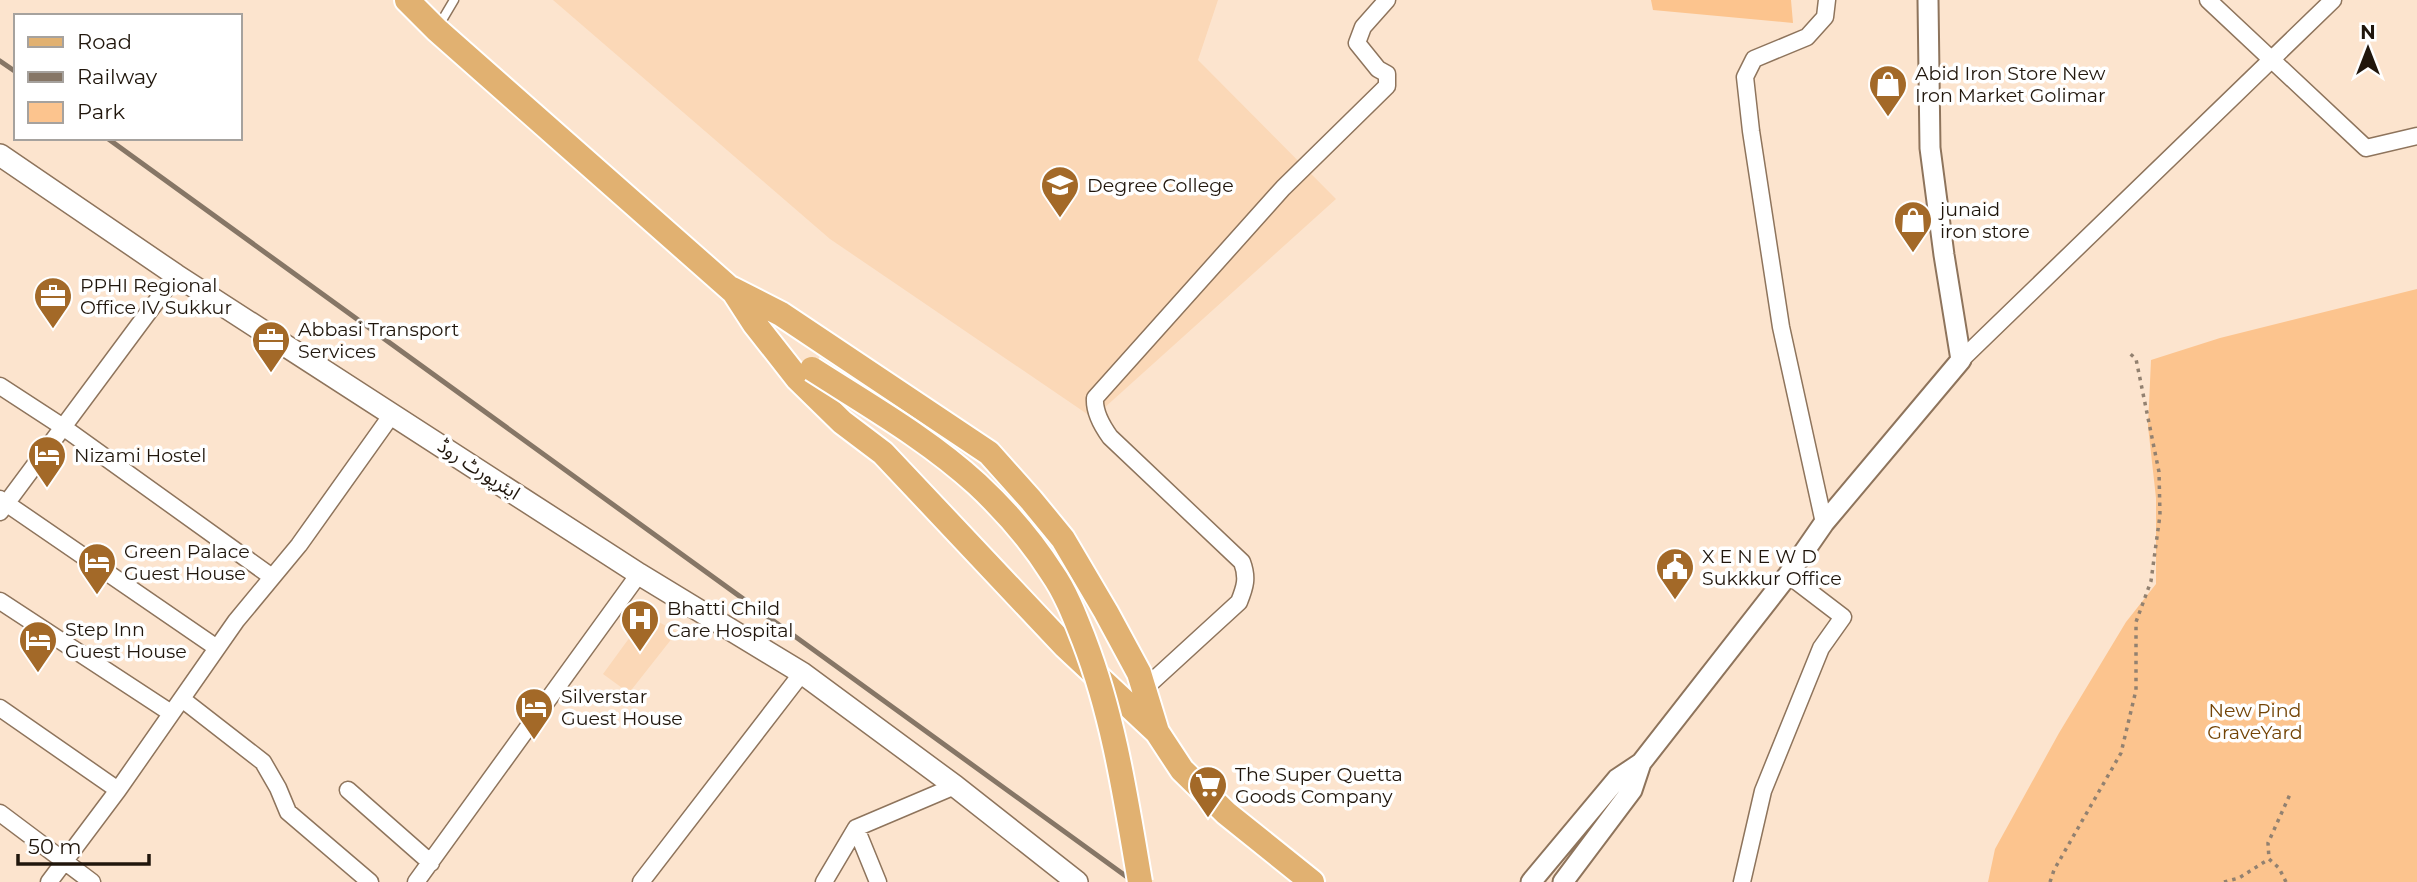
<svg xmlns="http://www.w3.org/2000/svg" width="2417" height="882" viewBox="0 0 2417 882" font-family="Montserrat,'Noto Sans Arabic',sans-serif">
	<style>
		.built { fill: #fbd8b7 }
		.green { fill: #fcc48e }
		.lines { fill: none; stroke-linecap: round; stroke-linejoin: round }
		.service-casing { stroke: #8e745c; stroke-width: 11 }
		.minor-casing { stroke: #8e745c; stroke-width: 19 }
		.tertiary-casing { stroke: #8e745c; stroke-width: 23 }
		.secondary-casing { stroke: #8e745c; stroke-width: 24 }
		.primary-casing { stroke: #fff; stroke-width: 28 }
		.path { stroke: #928170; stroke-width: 3.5; stroke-dasharray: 3.5 5; stroke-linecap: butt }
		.service { stroke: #fff; stroke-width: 8 }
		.minor { stroke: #fff; stroke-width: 16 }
		.tertiary { stroke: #fff; stroke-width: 19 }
		.secondary { stroke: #fff; stroke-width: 21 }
		.primary { stroke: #e1b171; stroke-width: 24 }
		.rail { stroke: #867666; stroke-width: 5 }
		.primary-bridge-casing { stroke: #fff; stroke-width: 28; stroke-linecap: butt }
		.primary-bridge { stroke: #e1b171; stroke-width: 24 }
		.labels { text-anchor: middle; stroke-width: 7; stroke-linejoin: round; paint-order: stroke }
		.poi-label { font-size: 19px; fill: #20160c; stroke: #fff; text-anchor: start }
		.street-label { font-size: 19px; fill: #20160c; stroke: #fff }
		.park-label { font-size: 19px; fill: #734406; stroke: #fff }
	</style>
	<rect width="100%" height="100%" fill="#fce4ce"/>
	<path class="built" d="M553 0H1218L1198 60 1336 199 1093 418 830 239Z
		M646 615 677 632 629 693 603 674Z"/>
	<path class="green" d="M1651 0H1791L1793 23 1653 10Z
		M2417 289V882H1988L1995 849 2059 733 2126 622 2156 584V498L2148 426 2151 360 2220 338Z"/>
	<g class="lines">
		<defs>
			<path id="service" d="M438 27 454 0"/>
			<path id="minor" d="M2208 0 2366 148 2417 136
				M1961 360 2333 0
				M0 386 63 427 272 577
				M0 499 217 648
				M0 512 176 275
				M1824 523 1781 327 1751 131 1745 77 1754 59 1807 37 1825 17 1827 0
				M0 601 171 713
				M1145 688 1239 602C1245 587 1248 578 1242 562L1110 437C1102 426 1094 412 1095 398L1283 188 1387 86V74L1378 69 1357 43 1363 27 1387 0
				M182 699 263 762 278 788 288 812 370 882
				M0 708 118 790
				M348 790 431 863
				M0 813 92 882
				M856 828 878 882
				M49 882 118 790 236 621 299 545 393 413
				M416 882 639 574
				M641 882 802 673
				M824 882 856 828 955 786
				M1742 882 1763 791 1821 648 1843 617 1788 575"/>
			<path id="tertiary" d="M1531 882 1617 779 1641 763 1788 575 1824 523 1961 360 1944 255 1930 148 1928 0
				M1563 882 1632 790 1641 763"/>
			<path id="secondary" d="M0 155 176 275 639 574 802 673 955 786 1077 882"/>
			<path id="primary" d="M407 0 437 30 743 300
				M732 289 754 323 798 379 842 422 883 453 1065 646 1157 732 1182 770 1226 813 1312 882
				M732 289 781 314 989 453 1031 500 1063 539 1106 612 1139 673 1157 732"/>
		</defs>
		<use href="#service" class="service-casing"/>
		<use href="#minor" class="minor-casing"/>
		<use href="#tertiary" class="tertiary-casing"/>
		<use href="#secondary" class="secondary-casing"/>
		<use href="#primary" class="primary-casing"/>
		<path class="path" d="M2050 882 2054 870 2121 753 2136 690V622L2151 581 2160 515 2159 472 2136 359 2127 351
			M2224 882 2239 878 2269 859
			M2286 882 2279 868 2269 859 2268 843 2291 792"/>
		<use href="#service" class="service"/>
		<use href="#minor" class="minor"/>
		<use href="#tertiary" class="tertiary"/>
		<use href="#secondary" class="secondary"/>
		<use href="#primary" class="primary"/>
		<path class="rail" d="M0 61 16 72
			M107 138 1134 882"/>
		<defs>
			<path id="primary-bridge" d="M812 369C868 405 928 439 977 484 1006 511 1031 540 1052 573 1066 593 1075 617 1084 640 1114 718 1126 800 1140 882"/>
		</defs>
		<use href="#primary-bridge" class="primary-bridge-casing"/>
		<use href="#primary-bridge" class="primary-bridge"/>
	</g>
	<defs>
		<symbol id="shop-pin" viewBox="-11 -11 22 30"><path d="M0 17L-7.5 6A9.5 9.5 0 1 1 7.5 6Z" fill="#a36928" stroke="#fff"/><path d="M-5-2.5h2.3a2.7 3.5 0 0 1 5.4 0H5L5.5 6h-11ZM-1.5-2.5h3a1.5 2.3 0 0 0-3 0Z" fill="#fff"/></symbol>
		<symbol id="university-pin" viewBox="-11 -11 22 30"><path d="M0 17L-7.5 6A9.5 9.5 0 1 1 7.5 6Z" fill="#a36928" stroke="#fff"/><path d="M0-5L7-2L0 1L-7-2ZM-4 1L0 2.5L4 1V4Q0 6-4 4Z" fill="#fff"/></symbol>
		<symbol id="office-pin" viewBox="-11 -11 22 30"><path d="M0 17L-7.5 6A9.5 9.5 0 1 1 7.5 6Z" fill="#a36928" stroke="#fff"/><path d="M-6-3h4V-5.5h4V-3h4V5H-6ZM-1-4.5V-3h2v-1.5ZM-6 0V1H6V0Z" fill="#fff"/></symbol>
		<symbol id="hotel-pin" viewBox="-11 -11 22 30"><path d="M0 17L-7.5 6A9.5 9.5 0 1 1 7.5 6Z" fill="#a36928" stroke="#fff"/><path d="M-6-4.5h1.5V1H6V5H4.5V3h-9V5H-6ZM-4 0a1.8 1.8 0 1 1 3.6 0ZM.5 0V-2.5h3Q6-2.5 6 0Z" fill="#fff"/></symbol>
		<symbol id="civic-pin" viewBox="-11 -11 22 30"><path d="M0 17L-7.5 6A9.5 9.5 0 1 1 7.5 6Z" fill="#a36928" stroke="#fff"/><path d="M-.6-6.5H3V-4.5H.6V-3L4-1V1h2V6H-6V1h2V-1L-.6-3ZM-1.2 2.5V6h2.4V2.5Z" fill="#fff"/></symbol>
		<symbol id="hospital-pin" viewBox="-11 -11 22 30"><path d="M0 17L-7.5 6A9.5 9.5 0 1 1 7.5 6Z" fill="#a36928" stroke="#fff"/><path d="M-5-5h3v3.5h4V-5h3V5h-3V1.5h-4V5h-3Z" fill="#fff"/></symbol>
		<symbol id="supermarket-pin" viewBox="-11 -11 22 30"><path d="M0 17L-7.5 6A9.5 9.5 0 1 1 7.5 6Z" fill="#a36928" stroke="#fff"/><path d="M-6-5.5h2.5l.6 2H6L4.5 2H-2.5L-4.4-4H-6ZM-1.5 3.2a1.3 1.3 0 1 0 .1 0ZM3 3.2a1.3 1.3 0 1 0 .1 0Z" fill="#fff"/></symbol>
	</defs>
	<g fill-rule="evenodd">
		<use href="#shop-pin" x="1866" y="62" width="44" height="60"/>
		<use href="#university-pin" x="1038" y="163" width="44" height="60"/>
		<use href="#shop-pin" x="1891" y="198" width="44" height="60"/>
		<use href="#office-pin" x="31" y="274" width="44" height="60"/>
		<use href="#office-pin" x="249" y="318" width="44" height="60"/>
		<use href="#hotel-pin" x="25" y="433" width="44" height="60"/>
		<use href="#hotel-pin" x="75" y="540" width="44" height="60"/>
		<use href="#civic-pin" x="1653" y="545" width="44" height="60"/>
		<use href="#hospital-pin" x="618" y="597" width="44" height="60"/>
		<use href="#hotel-pin" x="16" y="618" width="44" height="60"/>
		<use href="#hotel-pin" x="512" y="685" width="44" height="60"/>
		<use href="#supermarket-pin" x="1186" y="763" width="44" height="60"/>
	</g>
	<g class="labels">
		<g class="poi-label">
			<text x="1915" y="80">Abid Iron Store New<tspan x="1915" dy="22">Iron Market Golimar</tspan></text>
			<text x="1087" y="192">Degree College</text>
			<text x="1940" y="216">junaid<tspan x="1940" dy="22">iron store</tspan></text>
			<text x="80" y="292">PPHI Regional<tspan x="80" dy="22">Office IV Sukkur</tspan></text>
			<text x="298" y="336">Abbasi Transport<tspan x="298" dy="22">Services</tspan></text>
			<text x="74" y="462">Nizami Hostel</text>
			<text x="124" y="558">Green Palace<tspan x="124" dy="22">Guest House</tspan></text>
			<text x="1702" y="563">X E N E W D<tspan x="1702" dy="22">Sukkkur Office</tspan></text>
			<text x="667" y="615">Bhatti Child<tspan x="667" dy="22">Care Hospital</tspan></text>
			<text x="65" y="636">Step Inn<tspan x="65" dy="22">Guest House</tspan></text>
			<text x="561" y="703">Silverstar<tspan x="561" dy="22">Guest House</tspan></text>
			<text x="1235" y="781">The Super Quetta<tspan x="1235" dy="22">Goods Company</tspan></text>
		</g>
		<g class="street-label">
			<text transform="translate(479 469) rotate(33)" y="7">ایئرپورٹ روڈ</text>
		</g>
		<g class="park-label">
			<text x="2255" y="717">New Pind<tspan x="2255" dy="22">GraveYard</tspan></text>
		</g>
	</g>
	<rect x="14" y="14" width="228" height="126" fill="#ffffff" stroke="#a6a29e" stroke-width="2"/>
	<rect x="28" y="37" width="35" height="10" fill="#e1b171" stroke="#a6a29e" stroke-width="2"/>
	<text x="77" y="49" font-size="21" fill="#20160c">Road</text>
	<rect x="28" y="72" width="35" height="10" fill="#867666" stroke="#a6a29e" stroke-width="2"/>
	<text x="77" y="84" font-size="21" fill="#20160c">Railway</text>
	<rect x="28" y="102" width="35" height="21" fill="#fcc48e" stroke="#a6a29e" stroke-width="2"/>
	<text x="77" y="119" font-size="21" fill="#20160c">Park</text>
	<g transform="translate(2368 49)" stroke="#ffffff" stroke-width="5" paint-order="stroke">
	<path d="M0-5L12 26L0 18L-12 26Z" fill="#20160c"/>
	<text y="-10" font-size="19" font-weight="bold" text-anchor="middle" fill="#20160c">N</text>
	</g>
	<path d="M18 854v10h131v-10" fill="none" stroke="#20160c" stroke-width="3.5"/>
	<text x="28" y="854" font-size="21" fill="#20160c" stroke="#ffffff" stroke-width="5" paint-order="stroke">50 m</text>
</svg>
